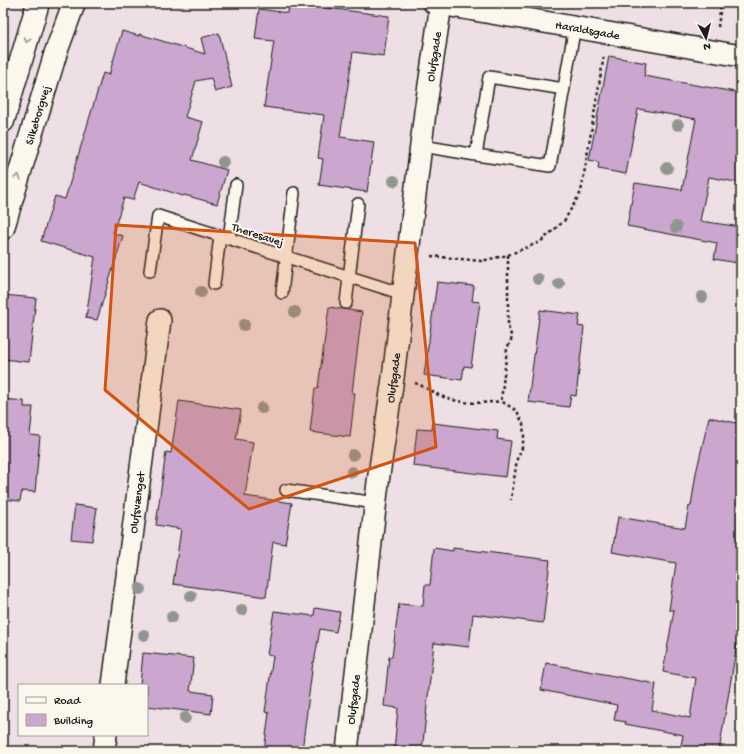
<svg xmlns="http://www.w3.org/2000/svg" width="744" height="754" viewBox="0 0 744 754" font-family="'Gochi Hand',sans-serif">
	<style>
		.building { fill: #cba6ce; stroke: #1c1c1c }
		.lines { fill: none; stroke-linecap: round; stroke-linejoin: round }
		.service-casing { stroke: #1c1c1c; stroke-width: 14 }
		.minor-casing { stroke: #1c1c1c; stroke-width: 24 }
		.secondary-casing { stroke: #1c1c1c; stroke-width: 25 }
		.path { stroke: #1c1c1c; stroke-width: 2.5; stroke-dasharray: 3 3; stroke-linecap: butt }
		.service { stroke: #fbf7ec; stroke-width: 11 }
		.minor { stroke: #fbf7ec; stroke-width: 21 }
		.secondary { stroke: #fbf7ec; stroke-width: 22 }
		.tree { fill: #90968f }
		.oneway { stroke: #97948e }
		.marked { fill: #d4530e; fill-opacity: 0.2; stroke: #d4530e; stroke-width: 3; stroke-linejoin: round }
		.labels { text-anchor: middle; stroke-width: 4; stroke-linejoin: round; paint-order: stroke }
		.street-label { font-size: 12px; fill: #1c1c1c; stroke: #fbf7ec }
	</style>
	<rect width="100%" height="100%" fill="#eddfe3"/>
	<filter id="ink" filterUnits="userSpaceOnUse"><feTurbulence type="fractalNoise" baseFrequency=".025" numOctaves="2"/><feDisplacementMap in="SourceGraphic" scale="8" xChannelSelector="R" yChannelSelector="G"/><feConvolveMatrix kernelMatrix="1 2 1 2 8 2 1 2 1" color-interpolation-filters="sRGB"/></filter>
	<g filter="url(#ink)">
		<path class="building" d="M289 3 389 16 384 56 353 52 340 137 374 142 367 192 319 185 323 159 318 158 324 115 264 107 274 41 255 39 259 9 288 13Z
			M122 31 139 36V34L205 54 201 38 219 33 232 87 215 92 211 78 196 81 185 117 203 122 192 160 227 170 217 204 184 195 183 196 139 182 133 200 124 198 113 233 123 236 97 320 86 318 95 257 41 241 55 196 65 199 103 73 109 75Z
			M609 56 646 63 644 76 741 93V183L709 177 700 221 741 227V246L738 263 714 259 717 243 627 226 635 183 682 190 696 119 638 109 626 174 598 169 599 162 589 160Z
			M437 282 474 286 472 301 480 302 471 367 464 366 462 380 424 375Z
			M3 295 36 298 29 362 3 359Z
			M329 307 362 312 352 393H355L350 437 310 432 315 388H318Z
			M540 310 580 315 578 326 584 327 576 396 571 395 569 407 528 402Z
			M3 399 24 401V407H33L30 435 40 436 35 492 22 491 20 501 3 499Z
			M179 401 241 410 236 439 253 442 245 496 292 503 285 544 273 542 266 597 173 584 181 529 156 525 166 452 171 453Z
			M709 417 741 424V620L719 751H680L683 735 625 724 626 722 614 720 617 705 541 690 546 663 656 684 652 710 690 718 696 678 663 672 674 610H669L676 563 612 552 618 517 685 528 689 506H691L696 473Z
			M433 423 498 431 497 439 511 441 506 477 413 466 417 429 432 430Z
			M75 505 97 508 92 541 71 539Z
			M434 548 453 551V548L550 560 543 623 473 614 469 647 434 643 422 751H394L398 708 384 706 389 657H392L399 604 423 606 425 585H430Z
			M315 608 340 612 336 632 320 629 314 663 313 662 302 751H264L269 713 265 712 273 656 267 655 274 611 314 616Z
			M143 653 194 658 190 691 213 694 211 714 147 706V685H140Z"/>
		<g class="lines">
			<defs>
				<path id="service" d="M422 146 476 155 489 77 564 89
					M476 155 550 166 575 26
					M229 239 236 185
					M150 271 158 216 403 294
					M214 284 220 236
					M282 293 294 193
					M346 303 358 204
					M286 490 376 503"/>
				<g id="minor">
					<path id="s1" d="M434 3 741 56"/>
					<path id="s2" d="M113 685 160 320"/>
					<path d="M104 751 106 735"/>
					<path id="s3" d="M347 751 378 482 393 378 425 112 441 4"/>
				</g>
				<g id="secondary">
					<path d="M3 121 38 3"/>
					<path id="s4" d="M3 228 56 52 74 3"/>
				</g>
			</defs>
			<use href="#service" class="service-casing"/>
			<use href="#minor" class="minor-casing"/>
			<use href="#secondary" class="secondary-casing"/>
			<path class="path" d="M718 27 721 3
				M508 255V326L512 338 507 349 501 401 517 411 523 424 524 436 522 448 517 459 511 500
				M431 256 481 261 508 255 540 242 564 221 581 192 604 55
				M415 383C424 386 432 392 441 396 461 404 480 404 501 401"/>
			<use href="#service" class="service"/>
			<use href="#minor" class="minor"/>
			<use href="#secondary" class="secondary"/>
		</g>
		<g class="tree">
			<circle cx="678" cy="125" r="6"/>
			<circle cx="223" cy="162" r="6"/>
			<circle cx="667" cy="168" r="6"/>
			<circle cx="394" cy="181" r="6"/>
			<circle cx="676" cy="227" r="6"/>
			<circle cx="538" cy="279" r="6"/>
			<circle cx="559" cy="284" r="6"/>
			<circle cx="201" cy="292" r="6"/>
			<circle cx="702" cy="297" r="6"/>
			<circle cx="295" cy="312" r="6"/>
			<circle cx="244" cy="325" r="6"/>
			<circle cx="262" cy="408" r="6"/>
			<circle cx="353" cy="455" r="6"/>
			<circle cx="352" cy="472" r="6"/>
			<circle cx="140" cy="589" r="6"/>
			<circle cx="191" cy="596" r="6"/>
			<circle cx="242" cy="610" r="6"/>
			<circle cx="172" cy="617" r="6"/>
			<circle cx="144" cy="635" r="6"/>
			<circle cx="185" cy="718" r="6"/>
		</g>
		<defs><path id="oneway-chevron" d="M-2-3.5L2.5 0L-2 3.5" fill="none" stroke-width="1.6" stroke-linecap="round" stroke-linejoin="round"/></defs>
		<g class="oneway">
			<use href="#oneway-chevron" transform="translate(27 40) rotate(107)"/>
			<use href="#oneway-chevron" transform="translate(18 177) rotate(-73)"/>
		</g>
	</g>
	<path class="marked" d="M116 225 415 243 436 447 249 509 105 390Z"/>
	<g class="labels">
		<g class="street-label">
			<text dy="4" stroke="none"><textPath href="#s1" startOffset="156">Haraldsgade</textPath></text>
			<text dy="4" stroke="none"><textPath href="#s3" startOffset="700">Olufsgade</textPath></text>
			<text dy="4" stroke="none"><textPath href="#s4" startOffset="118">Silkeborgvej</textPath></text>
			<text transform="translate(258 234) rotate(18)" y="4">Theresavej</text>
			<text dy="4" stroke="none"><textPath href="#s3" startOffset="376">Olufsgade</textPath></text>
			<text dy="4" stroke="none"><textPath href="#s2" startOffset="184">Olufsvænget</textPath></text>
			<text dy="4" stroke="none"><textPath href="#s3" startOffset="52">Olufsgade</textPath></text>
		</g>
	</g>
	<rect width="744" height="754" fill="none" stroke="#fbf7ec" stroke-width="16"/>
	<rect x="8" y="8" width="728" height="738" fill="none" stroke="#1c1c1c" stroke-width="1.5" filter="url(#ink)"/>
	<rect x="18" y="684" width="130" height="52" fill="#fbf7ec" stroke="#a29f99"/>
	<rect x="26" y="697" width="20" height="6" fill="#fbf7ec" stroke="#a29f99"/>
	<text x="54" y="704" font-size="12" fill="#1c1c1c">Road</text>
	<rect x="26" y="714" width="20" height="12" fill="#cba6ce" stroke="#a29f99"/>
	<text x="54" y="724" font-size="12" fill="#1c1c1c">Building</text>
	<g transform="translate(706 38) rotate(173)" stroke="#fbf7ec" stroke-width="3" paint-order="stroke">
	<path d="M0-3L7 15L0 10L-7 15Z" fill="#1c1c1c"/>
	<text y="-6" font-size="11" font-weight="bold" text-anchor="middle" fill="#1c1c1c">N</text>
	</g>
</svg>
